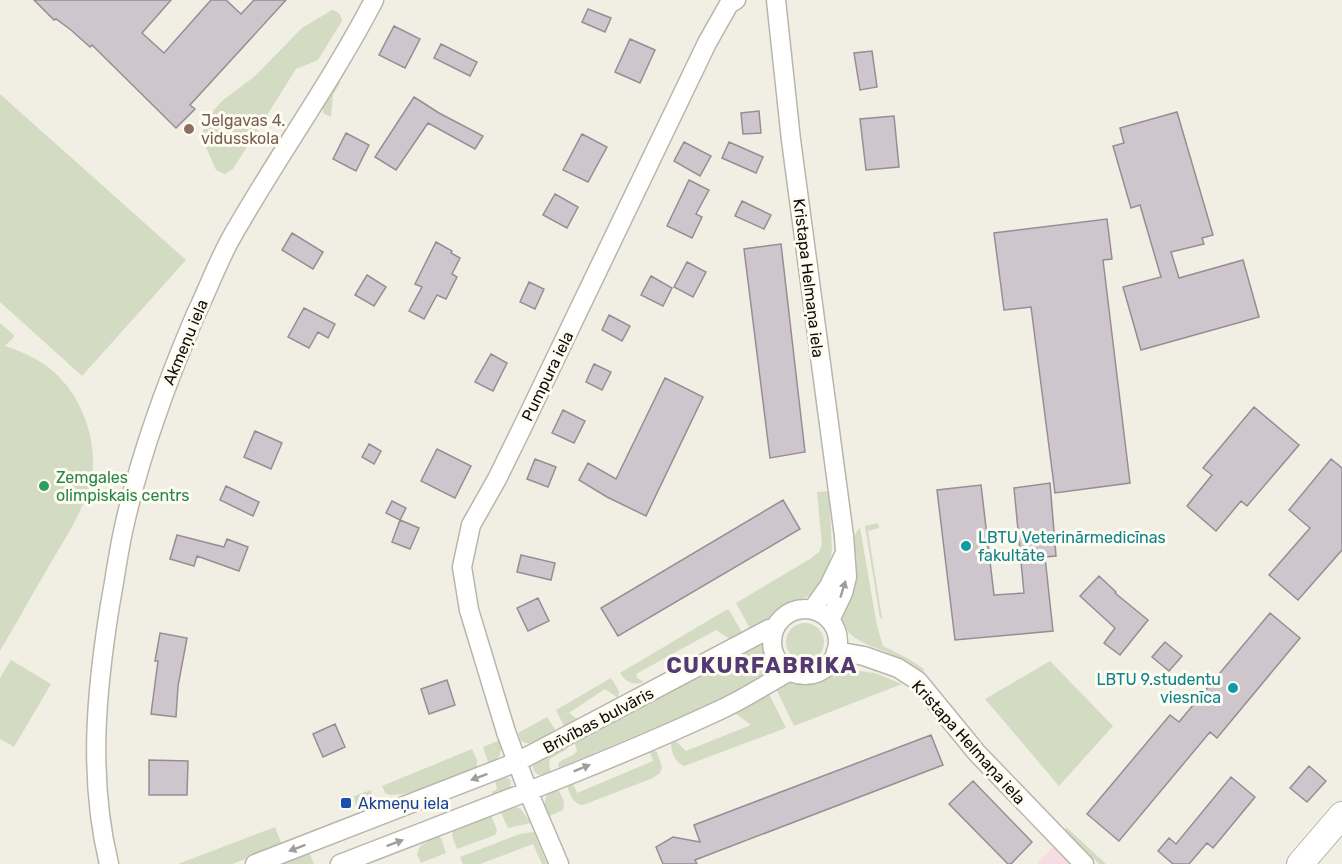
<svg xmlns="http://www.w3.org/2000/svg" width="1342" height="864" viewBox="0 0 1342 864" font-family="Rubik,sans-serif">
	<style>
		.commercial { fill: #f6dce3 }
		.green { fill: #d4dbc3 }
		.building { fill: #cfc6cd; stroke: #978d94; stroke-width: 1.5 }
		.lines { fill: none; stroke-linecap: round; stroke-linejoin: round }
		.minor-casing { stroke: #b8b6ab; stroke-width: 21 }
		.secondary-casing { stroke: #b8b6ab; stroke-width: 28 }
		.minor { stroke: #fff; stroke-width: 18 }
		.secondary { stroke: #fff; stroke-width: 26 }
		.oneway { fill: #9f9e9d }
		.education-dot { fill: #8d6e63; stroke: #fefcf0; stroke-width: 2 }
		.leisure-dot { fill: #2e9e5b; stroke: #fefcf0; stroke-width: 2 }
		.culture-dot { fill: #0f9aa8; stroke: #fefcf0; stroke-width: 2 }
		.transit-dot { fill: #1a4fb4; stroke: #fefcf0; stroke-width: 2 }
		.labels { text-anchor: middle; stroke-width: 6; stroke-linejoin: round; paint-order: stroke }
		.education-label { font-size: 16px; fill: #785e54; stroke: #fefcf0; text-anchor: start }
		.street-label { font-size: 16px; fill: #0e0d09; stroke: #fefcf0 }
		.leisure-label { font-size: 16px; fill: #27864d; stroke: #fefcf0; text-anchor: start }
		.culture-label { font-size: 16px; fill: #0d838f; stroke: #fefcf0; text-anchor: start }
		.transit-label { font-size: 16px; fill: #164399; stroke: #fefcf0; text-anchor: start }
		.district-label { font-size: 22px; font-weight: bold; letter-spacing: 1.5px; fill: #543975; stroke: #fefcf0 }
	</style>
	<rect width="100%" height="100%" fill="#f1eee3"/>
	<path class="commercial" d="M1055 845 1076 864H1037Z"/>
	<path class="green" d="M332 10C339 12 341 14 342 21L318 60 296 69 233 169 225 174 216 170 202 138 204 126 214 110 222 101 255 76 302 28Z
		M340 79V83L333 95 331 117 323 113V107Z
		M0 94 186 260 82 376 0 302Z
		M0 323 14 335 13 338 5 346C21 351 41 360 54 372 82 397 99 442 91 480 84 509 68 534 53 559 35 590 18 620 0 651Z
		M829 491 832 550 828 573 812 595 782 606 762 624 751 630 736 603 810 559 819 552 822 544 817 492Z
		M878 523 879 528 868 531 882 618H880L865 526Z
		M860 528 877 626 883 646 909 659 924 669 923 674C913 667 903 659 891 654 873 646 840 639 842 613 843 598 852 583 854 568 856 555 849 537 860 528Z
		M726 610H729L743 634 730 639 716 630 636 674 637 678 644 682C634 686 625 682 620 673Z
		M786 642a19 19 0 1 1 38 0a19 19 0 1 1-38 0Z
		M763 640 764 651 776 673 718 701 559 768 558 764C563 757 573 758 577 751L574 741Z
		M11 660 51 684 14 747 0 739V678Z
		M1050 661 1113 726 1059 786 985 699Z
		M843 669 875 673 902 684 794 726 775 687 787 682 812 683Z
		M611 678 619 691 618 698 605 689 569 713 581 722 566 730 556 710Z
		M768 692 786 728 684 766C675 762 671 752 671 742L674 739 686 751 751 725 735 713Z
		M547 717 558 734C546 739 534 748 521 741L518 733Z
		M500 740C503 751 500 759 489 765L483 747Z
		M565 745 567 749 550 759 549 763 551 772 540 775C534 773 533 770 533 764Z
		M472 749 477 760V768C459 775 400 802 385 793L382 786Z
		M649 749 657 752 662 767 660 773 653 778 583 805C572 804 570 793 566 784L572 780 577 793 653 761Z
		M501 776 506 777 511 780 510 789 493 796 492 792 497 789 495 780Z
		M558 788 564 802 563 810 547 817 543 809 547 794Z
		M371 790 373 800 356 808 354 796Z
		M513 807 520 808 531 823 508 828 501 813Z
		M491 815 497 830 495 835 457 849 452 836 453 830Z
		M1065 826 1106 864H1099L1067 834Z
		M275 827 282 845 232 864H178Z
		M534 832 547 864H542L533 844 480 864H463L460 857 520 834Z
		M437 836 441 838 446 853 421 863 417 854 420 846Z
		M309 852 314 864H277Z"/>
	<path class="building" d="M34 0H171L142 33 164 53 211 0H226L241 14 254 0H286L190 105 195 109 176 128 92 45 90 47 71 30 56 19 54 20Z
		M588 9 611 18 605 32 582 22Z
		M394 26 420 39 405 68 379 55Z
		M630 39 655 50 640 83 615 72Z
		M441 44 477 62 470 76 434 58Z
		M872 51 877 87 860 90 854 53Z
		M414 97 439 113 483 136 475 149 428 123 396 170 375 157Z
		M759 111 761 133 743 134 741 113Z
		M1177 112 1213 235 1202 238 1204 244 1171 252 1179 278 1243 260 1259 317 1141 350 1123 287 1161 277 1140 205 1131 208 1113 146 1124 143 1120 128Z
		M894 116 899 167 866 170 860 119Z
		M346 133 369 145 356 171 333 159Z
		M582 134 607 147 588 182 563 170Z
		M684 142 711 156 700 176 674 161Z
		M729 142 763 157 756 173 722 158Z
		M689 180 709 190 696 214 702 217 692 238 667 226Z
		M555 194 578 207 567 228 543 215Z
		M742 201 771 215 764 229 735 216Z
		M1107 219 1112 259 1103 260 1130 483 1055 493 1031 307 1004 310 994 233Z
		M292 233 323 252 313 269 282 250Z
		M436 242 452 251 451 253 460 258 452 274 457 277 446 299 437 295 424 319 409 311 422 287 415 284Z
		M781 244 805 452 770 458 744 249Z
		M687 262 706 272 693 297 674 287Z
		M367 275 386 287 374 306 355 295Z
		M651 276 672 288 663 306 641 295Z
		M529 282 544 289 535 309 520 302Z
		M304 308 335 324 328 338 318 332 309 348 288 337Z
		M609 315 630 326 622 341 602 330Z
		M491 354 507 363 493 391 475 382Z
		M594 364 611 372 602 390 586 382Z
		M665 378 703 397 646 516 607 497 579 480 588 463 616 479Z
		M1254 407 1299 445 1247 506 1241 501 1216 531 1187 506 1212 475 1203 468Z
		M563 410 585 421 574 443 552 433Z
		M255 431 282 443 271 469 244 457Z
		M369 444 381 451 374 464 362 457Z
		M437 449 471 466 455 498 421 481Z
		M535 459 556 467 548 487 527 479Z
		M1331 459 1342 468V550L1298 600 1269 575 1310 528 1289 510Z
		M1050 483 1056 556 1045 557 1053 631 955 640 937 490 981 485 994 595 1024 593 1014 488Z
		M226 486 259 502 253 516 220 500Z
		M783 500 800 529 618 636 601 608Z
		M392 501 406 508 400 520 386 513Z
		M400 520 419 528 410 549 392 542Z
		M177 535 224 547 227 539 248 547 239 571 197 556 194 566 170 559Z
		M521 555 555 563 551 580 517 572Z
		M1099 576 1116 592 1115 593 1148 620 1120 655 1104 643 1115 628 1080 596Z
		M538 598 549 621 528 631 517 608Z
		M1270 613 1300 638 1217 738 1210 732 1119 841 1087 814 1170 715 1179 722Z
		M160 633 187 638 178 686 176 717 151 714 158 661H155Z
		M1165 642 1182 656 1169 671 1152 657Z
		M447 680 455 705 429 714 421 689Z
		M335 724 345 747 323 757 313 734Z
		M931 735 943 765 695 860 697 864H663L656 847 673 837 700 842 694 825Z
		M149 760 188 761 187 795H149Z
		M1309 766 1326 781 1307 802 1290 788Z
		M1231 777 1255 797 1213 848 1207 843 1189 864H1173L1158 851 1169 838 1176 844Z
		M973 781 1032 842 1011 864H1008L949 804Z"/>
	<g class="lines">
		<defs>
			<path id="minor" d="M776 0 791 140 844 536 847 577 843 593 830 620
				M772 642a33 33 0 1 1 66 0a33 33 0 1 1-66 0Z
				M812 610 829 586 844 555
				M836 651 864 656 898 668 918 681 977 753 1084 864
				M109 864C88 778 96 692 110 605 115 579 118 553 124 527 140 455 166 384 195 316 207 291 217 264 230 240 276 158 331 83 374 0
				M255 864 517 762 769 629 774 628
				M340 864C468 814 598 767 722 709 746 698 768 683 790 671
				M559 864 528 791 506 732 469 610 462 567 471 525 497 479 522 428 707 43 729 4 736 0"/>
			<path id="secondary" d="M1300 864 1342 815"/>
		</defs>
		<use href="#minor" class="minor-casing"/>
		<use href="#secondary" class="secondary-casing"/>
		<use href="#minor" class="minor"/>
		<use href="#secondary" class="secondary"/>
	</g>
	<defs><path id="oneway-solid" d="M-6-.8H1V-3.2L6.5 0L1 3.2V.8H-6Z" transform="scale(1.5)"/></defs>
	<g class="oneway">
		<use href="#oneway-solid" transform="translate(843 589) rotate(-73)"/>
		<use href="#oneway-solid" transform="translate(582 768) rotate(-22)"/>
		<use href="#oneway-solid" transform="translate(479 777) rotate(159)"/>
		<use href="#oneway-solid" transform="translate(395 843) rotate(-21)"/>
		<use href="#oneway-solid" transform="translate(297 848) rotate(159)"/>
	</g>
	<circle class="education-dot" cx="189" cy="129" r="6"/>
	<circle class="leisure-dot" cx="44" cy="486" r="6"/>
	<g class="culture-dot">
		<circle cx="966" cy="546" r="6"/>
		<circle cx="1233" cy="688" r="6"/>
	</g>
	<rect class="transit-dot" x="340" y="797" width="12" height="12" rx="3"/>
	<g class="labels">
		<g class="education-label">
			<text x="201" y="126">Jelgavas 4.<tspan x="201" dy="18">vidusskola</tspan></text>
		</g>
		<g class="street-label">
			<text transform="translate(809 278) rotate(83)" y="6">Kristapa Helmaņa iela</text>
			<text transform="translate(185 342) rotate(-67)" y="6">Akmeņu iela</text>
			<text transform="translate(547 376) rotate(-64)" y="6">Pumpura iela</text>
			<text transform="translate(598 720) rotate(-28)" y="6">Brīvības bulvāris</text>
			<text transform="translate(969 742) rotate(48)" y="6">Kristapa Helmaņa iela</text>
		</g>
		<g class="leisure-label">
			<text x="56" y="483">Zemgales<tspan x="56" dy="18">olimpiskais centrs</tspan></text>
		</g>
		<g class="culture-label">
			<text x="978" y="543">LBTU Veterinārmedicīnas<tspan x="978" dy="18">fakultāte</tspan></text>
			<text x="1221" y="685" text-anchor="end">LBTU 9.studentu<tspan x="1221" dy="18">viesnīca</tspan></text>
		</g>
		<g class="transit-label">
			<text x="358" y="809">Akmeņu iela</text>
		</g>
		<g class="district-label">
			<text x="762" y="673">CUKURFABRIKA</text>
		</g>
	</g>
</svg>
